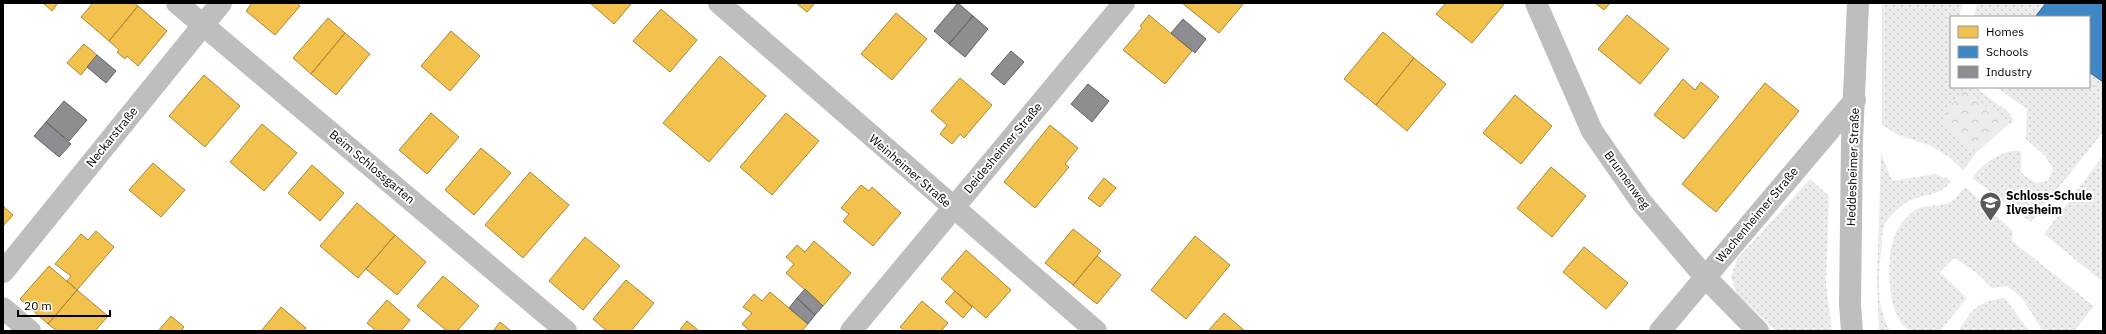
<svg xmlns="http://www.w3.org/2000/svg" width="2106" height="334" viewBox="0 0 2106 334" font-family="'IBM Plex Sans',sans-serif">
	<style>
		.grass { fill: url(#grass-dots) }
		.forest { fill: url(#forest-crowns) }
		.homes { fill: #f2c14e; stroke: #a98737 }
		.schools { fill: #3f88c5; stroke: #2c5f8a }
		.industry { fill: #8d8d92; stroke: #636366 }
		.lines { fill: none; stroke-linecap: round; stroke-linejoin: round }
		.minor { stroke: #bebebe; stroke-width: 22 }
		.labels { text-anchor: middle; stroke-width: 4; stroke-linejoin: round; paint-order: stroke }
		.street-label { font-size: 12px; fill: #000; stroke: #fff }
		.poi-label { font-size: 12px; font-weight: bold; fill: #000; stroke: #fff; text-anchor: start }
	</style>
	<defs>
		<pattern id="grass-dots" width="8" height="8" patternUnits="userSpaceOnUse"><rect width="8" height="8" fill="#ececec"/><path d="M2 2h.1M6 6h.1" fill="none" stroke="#c9c9c9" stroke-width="1.8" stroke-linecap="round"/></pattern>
		<pattern id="forest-crowns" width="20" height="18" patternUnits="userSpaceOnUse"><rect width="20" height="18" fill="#ececec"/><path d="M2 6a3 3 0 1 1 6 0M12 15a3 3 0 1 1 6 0" fill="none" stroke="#c9c9c9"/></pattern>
	</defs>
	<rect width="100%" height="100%" fill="#fff"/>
	<path class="grass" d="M1882 3H1963L1959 17H1951V87H1977C1987 101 2009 106 2014 121L2009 124 1965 90 1942 125 1977 152 1963 170 1949 157 1931 146 1898 135 1882 125Z
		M1977 3H2046L2035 17H1974Z
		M2089 72 2103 82V132L2031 222 1972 178C1982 164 2003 148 2021 151V173L2036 183 2048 181 2053 169 2045 156 2026 139 2027 109 1996 87H2089Z
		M1881 153 1892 181 1935 174 1951 180C1943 197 1920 193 1904 204 1898 208 1889 217 1885 223 1882 228 1882 239 1882 244 1878 276 1875 302 1890 331H1879L1877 281Z
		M2103 156V282L2044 234Z
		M1810 179 1829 196 1826 284 1832 331H1776L1737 294 1731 277 1737 259Z
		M1965 187 2013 231 2012 241 2094 306 2074 331H2043L2021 297 2007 286 1992 288 1977 273 1954 258 1940 272 1967 298 1940 331H1911C1887 321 1887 265 1892 243 1895 234 1900 224 1907 217 1922 200 1937 210 1952 201 1957 198 1961 191 1965 187Z
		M2005 298 2029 331H1959C1972 308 1979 301 2005 298Z"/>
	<path class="forest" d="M1965 90 2009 124 1977 152 1942 125 1950 106Z"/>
	<path class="homes" d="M43 3H58L52 11Z
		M93 3H134L138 6 109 41 81 17Z
		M252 3H296L300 6 275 35 246 11Z
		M590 3H632L614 24Z
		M796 3H815L807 12Z
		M1182 3H1244L1219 33Z
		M1446 3H1505L1472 43 1436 14Z
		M1595 3H1610L1604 10Z
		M138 6 167 31 138 66 127 56 125 59 117 52 119 50 109 41Z
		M661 9 697 40 670 72 633 41Z
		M896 13 927 39 892 80 861 54Z
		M1149 15 1192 51 1165 84 1123 50 1142 28 1140 26Z
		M1627 15 1669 49 1640 84 1598 49Z
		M328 18 345 33 311 74 293 58Z
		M451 31 480 56 450 91 421 66Z
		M1383 32 1414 58 1376 105 1344 79Z
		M345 33 370 54 336 95 311 74Z
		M84 44 97 55 81 75 67 63Z
		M720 56 766 96 709 162 663 123Z
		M1414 58 1446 84 1407 131 1376 105Z
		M204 75 240 106 205 147 169 116Z
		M960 78 992 105 964 138 960 134 952 144 940 134 947 125 931 111Z
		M1683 79 1695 90 1701 82 1719 97 1684 139 1654 115Z
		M1765 83 1799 111 1716 212 1682 184Z
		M1515 95 1552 126 1521 164 1483 133Z
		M431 113 459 137 427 174 399 150Z
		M786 113 819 141 772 195 740 167Z
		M262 124 297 153 264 191 230 162Z
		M1050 125 1078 148 1065 164 1069 167 1035 208 1004 182Z
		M481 148 511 173 474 215 445 190Z
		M153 163 185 190 161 217 129 190Z
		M312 165 344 193 320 221 288 193Z
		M1551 167 1586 196 1552 237 1517 208Z
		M530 172 569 205 523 258 485 225Z
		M1104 178 1116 188 1100 207 1088 198Z
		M861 185 869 191 872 187 901 213 873 246 843 221 849 214 841 208Z
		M357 203 395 235 358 278 320 246Z
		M3 206 13 215 3 226Z
		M1073 229 1101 251 1073 285 1045 263Z
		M96 231 114 247 77 290 67 281 71 276 55 264 81 234 88 240Z
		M395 235 426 262 397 295 366 269Z
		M1195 236 1230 265 1186 319 1151 290Z
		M585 237 620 266 583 310 549 281Z
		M814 241 851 273 823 306 786 273 794 264 786 257 797 245 805 252Z
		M1584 247 1628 283 1606 309 1563 272Z
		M966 250 1011 290 986 318 941 279Z
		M1097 256 1121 275 1097 304 1073 285Z
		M49 266 77 290 48 324 20 299Z
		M443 276 479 306 457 331H447L417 306Z
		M626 280 654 303 631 331H607L593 319Z
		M77 290 108 316 95 331H57L48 324Z
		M955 291 972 307 963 318 945 302Z
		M770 292 808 324 802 331H750L742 324 752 313 743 307 754 294 762 301Z
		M387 300 410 320 401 331H376L367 323Z
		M922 301 948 323 941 331H905L900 327Z
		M281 307 306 328 304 331H261Z
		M1224 313 1245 331H1208Z
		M171 316 184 327 181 331H158Z
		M687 321 699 331H679Z
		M500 322 511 331H493Z"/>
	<path class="schools" d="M2046 3H2103V82L2089 72V17H2035Z"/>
	<path class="industry" d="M958 3 973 16 949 44 934 31Z
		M973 16 988 29 965 57 949 44Z
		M1183 19 1206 39 1195 53 1171 33Z
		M1011 51 1024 62 1004 85 991 74Z
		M97 55 116 71 106 83 87 67Z
		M1088 84 1109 101 1092 122 1071 104Z
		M64 101 87 120 69 141 46 122Z
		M46 122 71 144 59 157 34 136Z
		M805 289 823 306 815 315 797 298Z
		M797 298 815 315 808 324 789 308Z"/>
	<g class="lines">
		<path class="minor" d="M177 3 566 331
			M719 3 1096 331
			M1536 3 1592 131 1642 203 1705 277 1758 331
			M3 272 221 3
			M3 308 30 331
			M851 331 1124 3
			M1660 331 1855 100
			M1852 331 1850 305 1852 141 1858 3"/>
	</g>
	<defs>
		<symbol id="school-pin" viewBox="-11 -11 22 30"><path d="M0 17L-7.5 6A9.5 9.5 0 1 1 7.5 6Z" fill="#595959" stroke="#fff"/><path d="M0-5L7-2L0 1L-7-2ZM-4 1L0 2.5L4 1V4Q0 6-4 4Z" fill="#fff"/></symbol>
	</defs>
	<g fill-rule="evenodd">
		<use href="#school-pin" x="1978" y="190" width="25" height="34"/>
	</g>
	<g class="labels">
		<g class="street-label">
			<text transform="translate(112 137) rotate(-51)" y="4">Neckarstraße</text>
			<text transform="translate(1003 148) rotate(-50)" y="4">Deidesheimer Straße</text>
			<text transform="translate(372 167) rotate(40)" y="4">Beim Schlossgarten</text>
			<text transform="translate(1853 167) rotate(-88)" y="4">Heddesheimer Straße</text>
			<text transform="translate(910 171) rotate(41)" y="4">Weinheimer Straße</text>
			<text transform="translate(1627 180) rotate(54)" y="4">Brunnenweg</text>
			<text transform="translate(1757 215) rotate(-50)" y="4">Wachenheimer Straße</text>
		</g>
		<g class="poi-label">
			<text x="2006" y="200">Schloss-Schule<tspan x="2006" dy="14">Ilvesheim</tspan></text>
		</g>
	</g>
	<rect width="2106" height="334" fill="none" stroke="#000000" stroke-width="8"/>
	<rect x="1950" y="16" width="140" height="72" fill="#ffffff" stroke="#999999"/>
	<rect x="1958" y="26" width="20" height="12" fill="#f2c14e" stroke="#999999"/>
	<text x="1986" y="36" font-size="12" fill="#000000">Homes</text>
	<rect x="1958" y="46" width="20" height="12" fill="#3f88c5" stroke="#999999"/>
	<text x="1986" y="56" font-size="12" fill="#000000">Schools</text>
	<rect x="1958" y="66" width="20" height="12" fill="#8d8d92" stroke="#999999"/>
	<text x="1986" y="76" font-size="12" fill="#000000">Industry</text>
	<path d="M18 310v6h92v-6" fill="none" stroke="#000000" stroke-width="2"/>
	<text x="24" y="310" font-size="12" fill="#000000" stroke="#ffffff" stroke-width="3" paint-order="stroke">20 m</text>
</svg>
